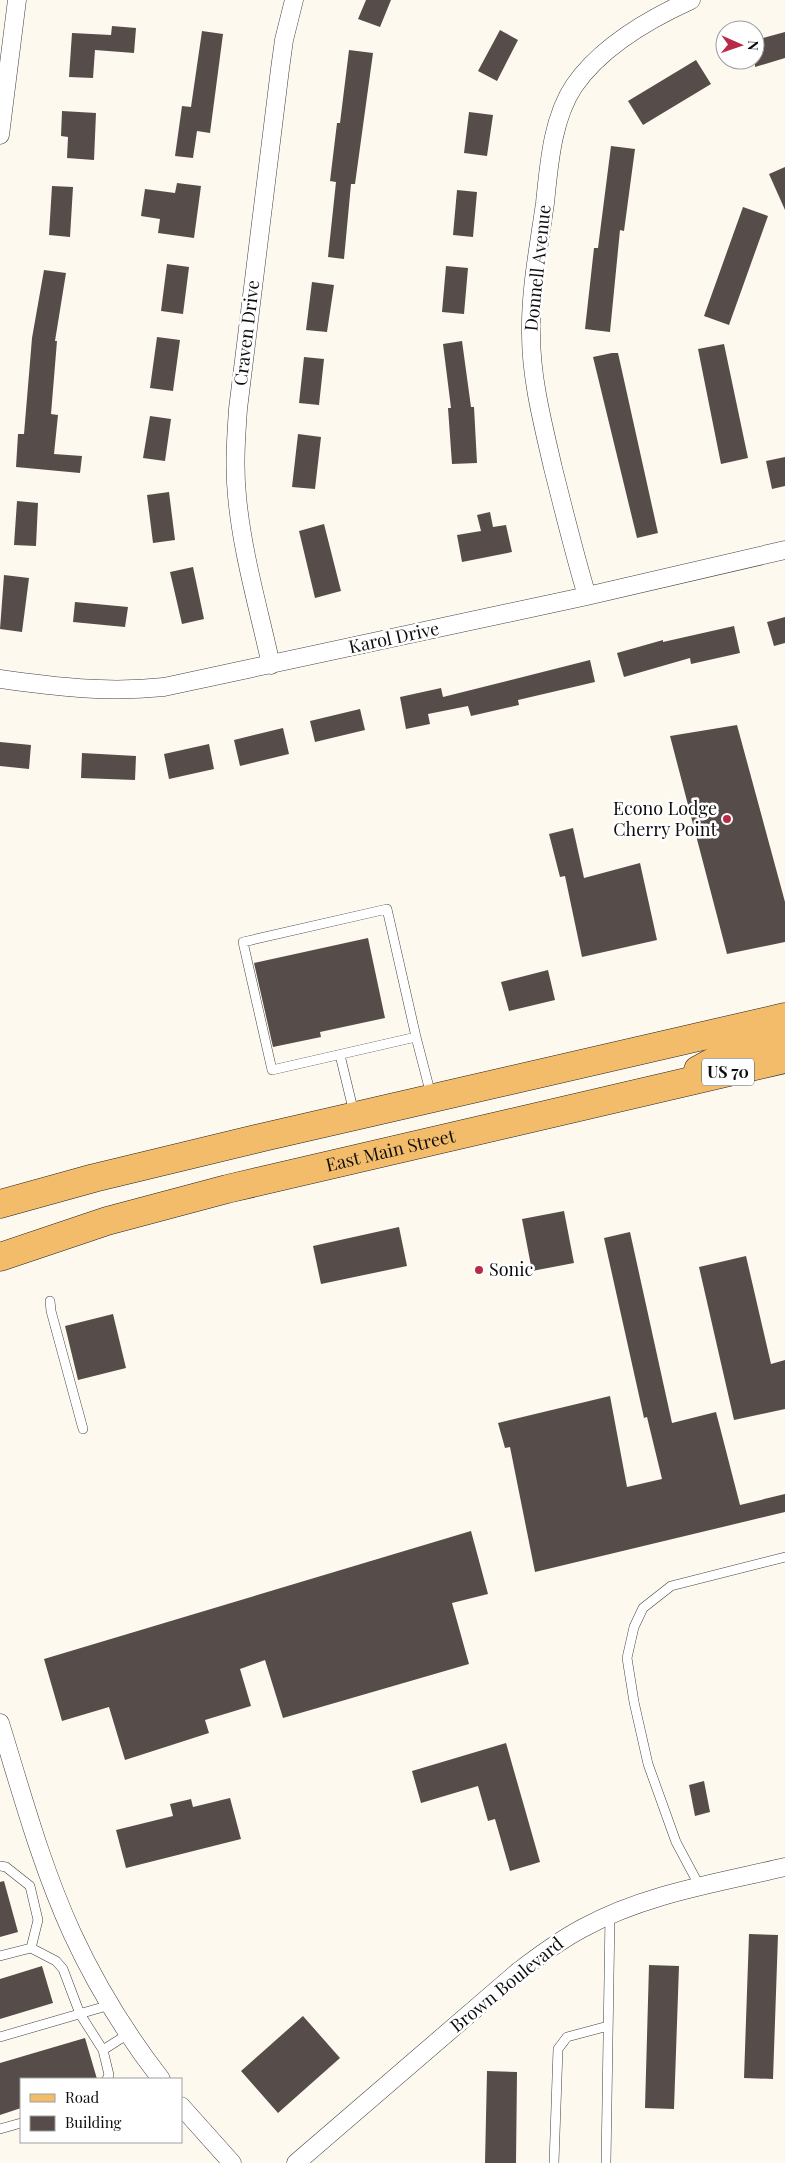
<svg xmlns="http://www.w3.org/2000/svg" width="785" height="2163" viewBox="0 0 785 2163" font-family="'Playfair Display',serif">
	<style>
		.building { fill: #564d4a }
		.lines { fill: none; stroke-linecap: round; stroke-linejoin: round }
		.service-casing { stroke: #414141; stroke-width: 10 }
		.minor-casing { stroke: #414141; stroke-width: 19 }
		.primary-casing { stroke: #1f1f1f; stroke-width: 29 }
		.service { stroke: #fff; stroke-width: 9 }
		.minor { stroke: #fff; stroke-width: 18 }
		.primary { stroke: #f2bc6b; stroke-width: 28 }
		.poi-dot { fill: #b82b48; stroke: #fff; stroke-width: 2 }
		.labels { text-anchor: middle; stroke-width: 5; stroke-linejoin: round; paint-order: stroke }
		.shield { fill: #fff; stroke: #565656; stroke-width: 1 }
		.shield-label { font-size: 16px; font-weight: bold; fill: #0e0e0e }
		.street-label { font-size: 18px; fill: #0e0e0e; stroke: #fff }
		.poi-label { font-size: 18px; fill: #0e0e0e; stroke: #fff; text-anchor: end }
	</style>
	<rect width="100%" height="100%" fill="#fef9ef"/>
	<path class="building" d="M366 0H391L380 27 358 19Z
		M112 26 136 28 134 53 95 50 93 78 69 77 72 33 111 35Z
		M500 30 518 40 497 81 478 71Z
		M202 31 223 34 210 133 197 131 193 158 175 156 182 106 191 107Z
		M785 32V58L755 67V40Z
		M349 50 373 53 355 184H351L344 259 328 257 336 182 330 181 337 123H340Z
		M696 60 711 84 643 125 628 101Z
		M62 111 96 113 94 160 67 158 68 137 61 136Z
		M469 112 493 115 487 156 464 153Z
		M611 146 635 149 624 231 620 230 610 332 585 329 594 248H598Z
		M785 167V210L769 174Z
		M177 183 201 186 194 238 158 233 160 219 141 216 145 189 175 193Z
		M52 186 73 187 70 237 49 235Z
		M457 190 477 192 473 237 453 235Z
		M743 207 768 216 729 325 704 316Z
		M167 264 189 267 183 314 161 311Z
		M446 266 468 268 464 314 442 312Z
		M44 270 66 273 55 341H57L51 414 58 415 54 454 82 456 80 473 16 467 18 434H24L32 338Z
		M312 282 334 285 327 332 306 330Z
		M157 337 180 340 173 391 150 388Z
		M462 341 471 407H474L477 463 452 464 448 408H451L443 344Z
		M724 344 748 458 721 464 698 349Z
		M612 353H618L658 533 637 538 593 357Z
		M304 357 324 359 319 405 299 403Z
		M150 416 171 419 165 461 143 458Z
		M298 434 321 437 315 489 292 487Z
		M785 457V486L772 489 766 461Z
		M169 492 175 540 153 543 147 495Z
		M17 501 38 503 36 546 14 545Z
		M490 512 493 527 506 525 512 552 462 562 457 535 481 531 477 515Z
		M324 524 341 591 315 598 299 531Z
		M193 567 204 619 182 624 170 572Z
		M4 575 29 578 22 632 0 629Z
		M75 602 128 607 125 627 73 622Z
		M785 617V643L774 646 767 622Z
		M734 626 740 653 691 664 690 658 624 677 617 653 663 640V642Z
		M590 660 595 682 518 700 519 705 471 716 468 706 428 714 430 724 406 729 400 697 441 688 443 697Z
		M360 709 365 730 315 742 310 721Z
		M737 725 785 902V942L727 954 670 736Z
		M283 728 289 754 240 766 234 740Z
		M0 742 31 745 29 769 0 766Z
		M209 744 214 769 169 779 164 754Z
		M82 753 136 756 135 780 81 778Z
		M573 828 584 878 640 863 657 940 582 957 565 876 560 877 549 834Z
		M368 938 385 1018 320 1032 321 1037 273 1047 254 963Z
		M548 970 555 1000 509 1011 501 982Z
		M564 1211 574 1263 532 1271 522 1219Z
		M399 1227 407 1266 321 1284 313 1246Z
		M630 1232 672 1423 716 1412 740 1505 785 1494V1512L535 1572 510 1447 505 1448 498 1423 610 1396 627 1487 662 1479 647 1417 644 1418 604 1238Z
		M746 1256 771 1364 785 1360V1409L734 1420 699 1267Z
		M113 1314 126 1368 78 1380 65 1326Z
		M471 1531 488 1594 452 1603 469 1664 283 1718 265 1660 240 1669 251 1706 205 1720 209 1733 125 1760 109 1707 62 1721 44 1659Z
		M506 1743 540 1862 510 1871 495 1819 488 1821 478 1786 421 1803 412 1771Z
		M704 1781 710 1812 695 1816 689 1785Z
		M230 1798 241 1839 126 1868 116 1830 173 1816 170 1804 191 1799 193 1807Z
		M4 1881 18 1932 0 1937V1882Z
		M749 1934 778 1935 773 2079 744 2078Z
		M649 1965 679 1966 674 2109 645 2108Z
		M42 1966 53 2003 0 2019V1979Z
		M303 2016 340 2058 278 2113 241 2071Z
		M85 2038 97 2079H21V2108L0 2115V2063Z
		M487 2071 517 2072 516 2163H485Z"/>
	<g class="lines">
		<defs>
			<path id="service" d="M387 909 416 1037 272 1070 243 942Z
				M416 1037 431 1095
				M340 1055 354 1113
				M50 1301 51 1311 83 1429
				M0 1866 6 1867 30 1886 38 1920 31 1948
				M700 1887 676 1842 648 1764 634 1702 627 1658 634 1627 643 1608 671 1586 785 1557
				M0 1956 31 1948 56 1961 63 1969 80 2014 103 2050
				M0 2037 110 2005
				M107 2079 109 2075 103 2050 128 2034
				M0 2129 21 2123
				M554 2163 558 2049 567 2037 608 2026
				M606 2163 610 1915"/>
			<path id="minor" d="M0 135 17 0
				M587 596C574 553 564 511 553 468 543 424 531 379 531 334 530 291 539 246 545 203 549 165 552 119 574 86 600 48 649 19 691 0
				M271 665C259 610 242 552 237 496 234 467 236 438 238 409L280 69 284 40 294 0
				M0 679C55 687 108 693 164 687L587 596 785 550
				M0 1723C22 1794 41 1865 72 1933 96 1985 126 2034 161 2079
				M181 2106 232 2163
				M296 2163 519 1971C540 1955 560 1940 583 1928 645 1894 717 1883 785 1867"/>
			<g id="primary">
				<path d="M698 1070 731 1052 765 1042 785 1030"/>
				<path d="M0 1204 94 1178 264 1137 785 1017"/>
				<path id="s1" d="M0 1257 107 1221 227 1189 785 1059"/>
			</g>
		</defs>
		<use href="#service" class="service-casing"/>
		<use href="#minor" class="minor-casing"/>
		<use href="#primary" class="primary-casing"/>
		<use href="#service" class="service"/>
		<use href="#minor" class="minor"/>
		<use href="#primary" class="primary"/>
	</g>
	<g class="poi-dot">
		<circle cx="727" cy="819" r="5"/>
		<circle cx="479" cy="1270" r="5"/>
	</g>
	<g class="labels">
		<rect class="shield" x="702" y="1058.5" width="52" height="27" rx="4"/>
		<g class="shield-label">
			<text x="728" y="1078">US 70</text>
		</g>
		<g class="street-label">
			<text transform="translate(538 268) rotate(-84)" y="6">Donnell Avenue</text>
			<text transform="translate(247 333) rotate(-83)" y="6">Craven Drive</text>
			<text transform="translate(394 638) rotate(-12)" y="6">Karol Drive</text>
			<text dy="6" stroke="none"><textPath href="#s1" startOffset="405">East Main Street</textPath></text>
			<text transform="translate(507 1985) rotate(-39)" y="6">Brown Boulevard</text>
		</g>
		<g class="poi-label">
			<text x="717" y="815">Econo Lodge<tspan x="717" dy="21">Cherry Point</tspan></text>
			<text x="489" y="1276" text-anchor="start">Sonic</text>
		</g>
	</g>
	<rect x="20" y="2078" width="162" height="65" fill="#ffffff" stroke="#9f9f9f"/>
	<rect x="30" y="2094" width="25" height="8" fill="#f2bc6b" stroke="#9f9f9f"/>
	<text x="65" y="2103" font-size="15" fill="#0e0e0e">Road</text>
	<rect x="30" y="2116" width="25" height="15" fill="#564d4a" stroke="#9f9f9f"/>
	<text x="65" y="2128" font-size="15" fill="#0e0e0e">Building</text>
	<g transform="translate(740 45) rotate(92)"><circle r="24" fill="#ffffff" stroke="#9f9f9f"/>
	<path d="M0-4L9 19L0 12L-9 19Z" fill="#b82b48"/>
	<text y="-8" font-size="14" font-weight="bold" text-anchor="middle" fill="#0e0e0e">N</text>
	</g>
</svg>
